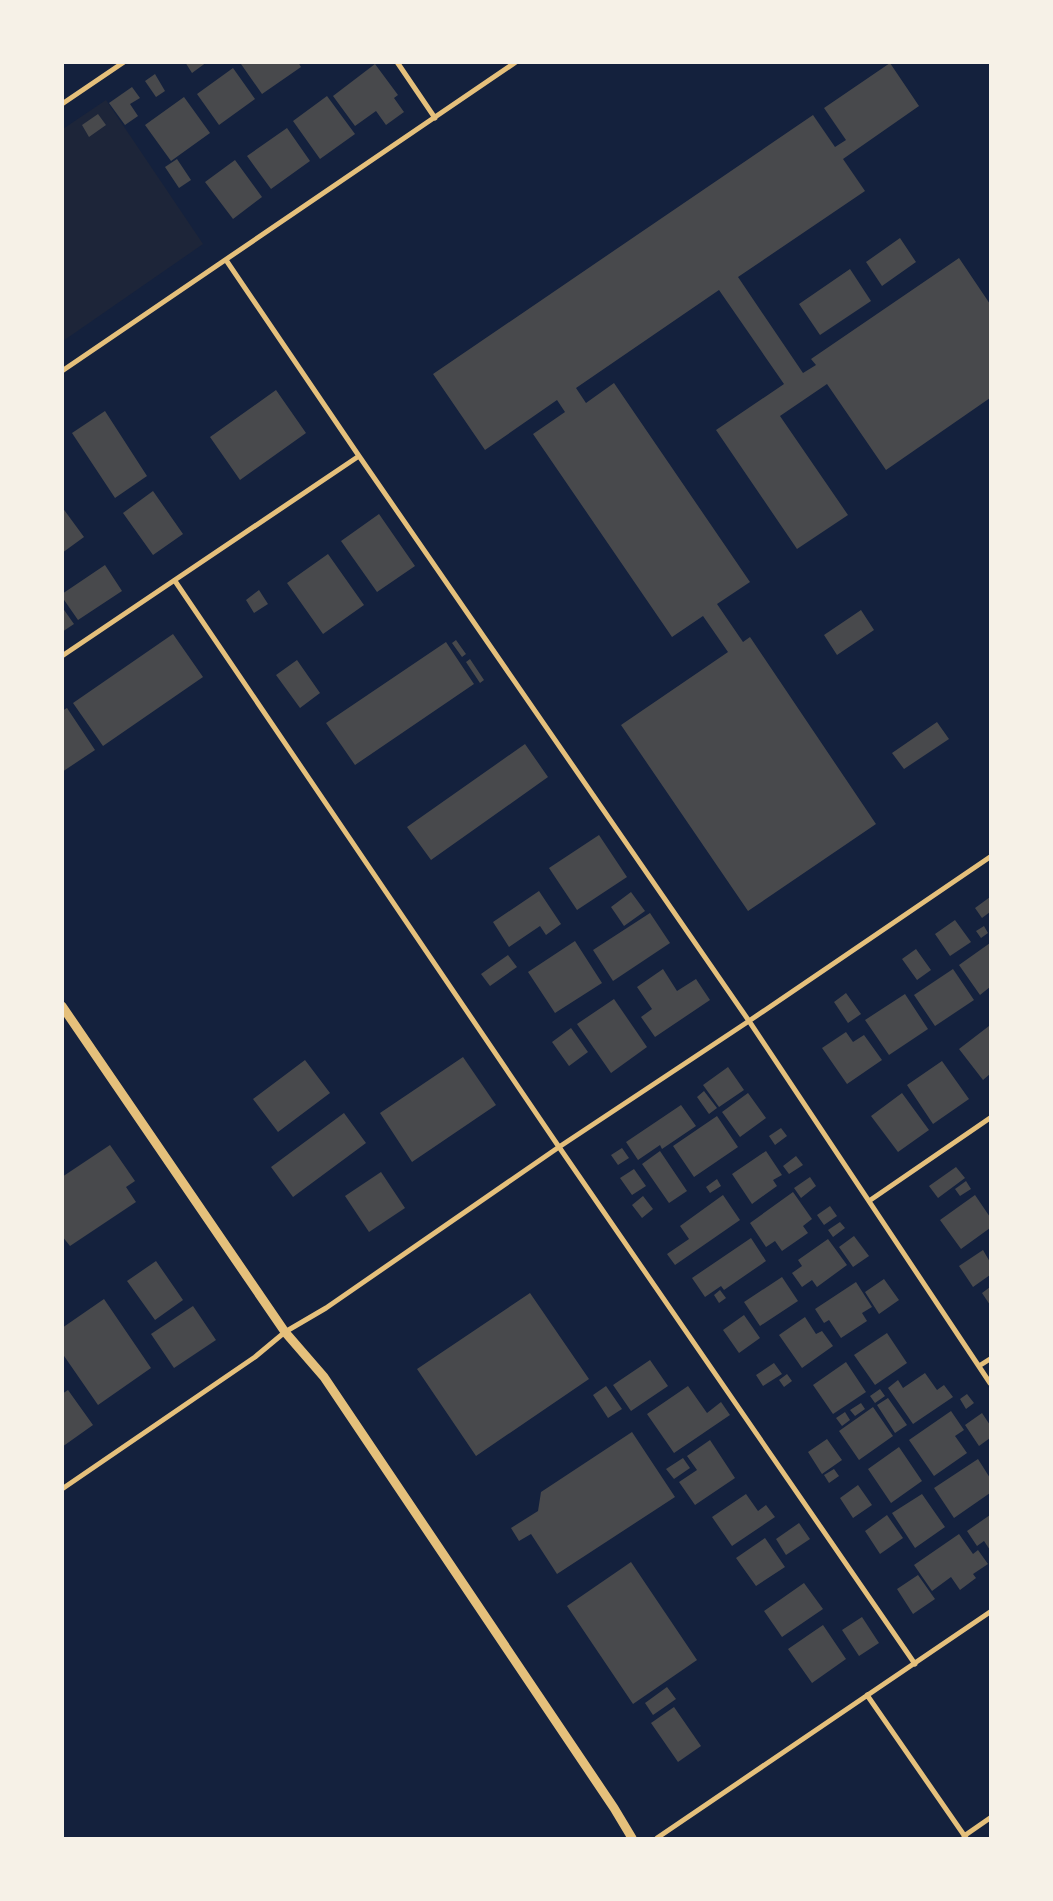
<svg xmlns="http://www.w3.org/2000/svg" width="1053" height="1901" viewBox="0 0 1053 1901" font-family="'Roboto Serif',serif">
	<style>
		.green { fill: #1d2539 }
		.building { fill: #48494c }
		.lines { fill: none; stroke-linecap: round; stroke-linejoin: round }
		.minor { stroke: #e5c07b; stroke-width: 5 }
		.tertiary { stroke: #e5c07b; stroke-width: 9 }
	</style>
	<rect width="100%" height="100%" fill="#14213d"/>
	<path class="green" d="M106 100 203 244 63 341V129Z"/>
	<path class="building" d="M185 62H207L192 73Z
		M243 62H298L301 67 262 94 241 64Z
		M890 63 919 106 843 159 865 191 738 277 803 373 816 365 811 359 959 258 990 304V398L886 470 827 384 780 416 848 515 797 549 716 430 784 384 719 290 576 388 586 403 614 383 750 582 717 604 743 642 750 637 876 824 748 911 621 725 728 652 703 616 672 637 533 434 565 412 557 400 485 450 433 374 813 115 835 147 846 140 824 108Z
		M375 64 398 95 394 98 404 112 386 125 376 111 355 126 333 96Z
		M233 68 255 99 219 125 197 94Z
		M155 74 165 91 156 97 145 81Z
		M132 87 140 98 130 104 138 116 125 125 109 103Z
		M327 96 355 134 320 159 293 121Z
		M184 97 210 133 171 161 145 125Z
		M98 114 106 125 89 137 82 125Z
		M287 128 310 161 271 189 247 156Z
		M177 159 191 180 179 188 165 167Z
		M235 160 262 197 233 219 205 182Z
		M900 238 916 262 882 286 866 262Z
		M850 269 871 301 820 335 799 304Z
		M276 390 306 433 240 480 210 437Z
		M105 411 147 476 115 498 72 433Z
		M153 491 183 534 153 555 123 513Z
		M62 507 84 537 62 553Z
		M379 514 415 566 377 592 341 541Z
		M328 554 364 605 323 634 287 583Z
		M105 565 122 591 78 620 62 597V594Z
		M259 590 268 604 254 613 246 600Z
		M62 607 74 624 62 632Z
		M861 610 874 630 837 655 824 635Z
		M173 634 203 677 103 746 73 703Z
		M456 640 466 654 462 657 452 643Z
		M446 642 474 684 355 765 326 723Z
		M470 659 484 680 480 683 466 662Z
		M297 660 320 693 300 708 276 675Z
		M67 708 95 750 62 772V711Z
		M937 722 949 739 904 769 892 753Z
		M525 744 548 777 431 860 407 827Z
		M599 835 627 877 577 910 549 868Z
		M539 891 561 924 546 935 540 926 509 947 493 922Z
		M631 892 645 911 624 926 611 907Z
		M990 897V912L982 918 975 908Z
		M650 913 670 943 613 981 593 950Z
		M955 920 971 942 950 956 935 934Z
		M984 926 988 933 981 938 976 931Z
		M575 941 602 983 555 1013 528 972Z
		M990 943V987L980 995 959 965Z
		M916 949 931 970 917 980 902 959Z
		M508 955 517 967 490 986 481 974Z
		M663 969 677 991 696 979 710 1000 655 1037 641 1017 652 1009 637 987Z
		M953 969 974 1000 935 1026 914 995Z
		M846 993 861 1014 848 1023 834 1002Z
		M905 994 928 1029 889 1055 865 1020Z
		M614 999 647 1047 611 1073 577 1024Z
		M989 1026 990 1029V1074L983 1080 959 1049Z
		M571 1028 588 1052 569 1066 552 1042Z
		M846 1032 853 1042 864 1035 882 1060 847 1084 822 1048Z
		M463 1057 496 1105 412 1162 380 1113Z
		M305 1060 330 1093 278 1132 253 1099Z
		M942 1061 969 1099 933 1124 907 1085Z
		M728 1067 744 1090 719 1107 703 1085Z
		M704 1091 717 1108 709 1114 697 1097Z
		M748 1093 766 1118 740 1137 722 1112Z
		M902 1093 929 1130 898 1152 871 1116Z
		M681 1105 696 1126 662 1149 660 1145 638 1160 626 1142Z
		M344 1113 366 1143 293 1197 271 1167Z
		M717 1116 738 1147 694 1177 673 1146Z
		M781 1128 787 1136 775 1145 769 1136Z
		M110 1145 135 1181 126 1187 136 1202 70 1246 62 1236V1177Z
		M622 1148 629 1158 618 1165 611 1155Z
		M660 1151 687 1191 669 1203 642 1164Z
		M766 1151 782 1175 773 1180 777 1186 752 1204 732 1174Z
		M796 1156 803 1165 789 1174 783 1166Z
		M956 1167 965 1178 938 1198 929 1186Z
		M634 1169 646 1186 632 1195 620 1178Z
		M381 1172 405 1208 369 1232 345 1196Z
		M810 1177 816 1186 801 1198 794 1188Z
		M717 1179 721 1186 710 1193 706 1187Z
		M966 1181 971 1189 960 1196 955 1189Z
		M793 1192 812 1219 803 1226 808 1233 782 1251 775 1241 766 1247 750 1223Z
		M723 1195 740 1220 675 1265 667 1254 689 1239 680 1226Z
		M975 1195 990 1217V1228L961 1249 940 1220Z
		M643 1196 653 1209 642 1218 632 1205Z
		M830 1206 837 1216 824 1225 817 1215Z
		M840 1222 845 1228 833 1237 828 1230Z
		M854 1236 869 1256 853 1267 839 1247Z
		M751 1238 766 1261 724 1290 721 1286 705 1297 692 1278Z
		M828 1239 847 1265 817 1287 812 1280 802 1287 792 1273 802 1266 798 1260Z
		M983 1250 990 1262V1275L973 1287 959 1266Z
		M156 1261 183 1300 155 1320 127 1281Z
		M782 1277 798 1301 760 1326 744 1302Z
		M884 1279 899 1300 879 1314 865 1292Z
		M856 1282 872 1307 862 1313 867 1321 841 1338 829 1320 824 1323 815 1309Z
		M990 1287V1305L982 1293Z
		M720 1290 726 1298 719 1303 714 1295Z
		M530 1293 589 1379 476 1456 417 1369Z
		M104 1299 151 1368 98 1405 62 1353V1328Z
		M193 1306 216 1340 174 1368 151 1334Z
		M744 1315 760 1338 739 1353 723 1330Z
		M805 1317 816 1334 822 1331 833 1346 802 1368 779 1335Z
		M887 1333 907 1363 875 1385 854 1355Z
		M650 1360 668 1386 631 1411 613 1385Z
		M846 1362 866 1392 833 1414 813 1385Z
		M774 1363 782 1374 763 1386 756 1375Z
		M925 1373 937 1390 944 1385 953 1397 913 1424 888 1388 898 1380 903 1388Z
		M787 1374 792 1381 784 1387 779 1380Z
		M606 1386 622 1409 608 1418 593 1395Z
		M688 1386 707 1413 721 1402 730 1415 674 1453 647 1414Z
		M880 1389 885 1396 875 1403 870 1396Z
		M68 1390 93 1425 62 1447V1394Z
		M967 1394 974 1403 966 1409 960 1399Z
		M888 1398 907 1425 895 1433 877 1405Z
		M861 1403 865 1409 855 1416 850 1410Z
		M873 1407 893 1436 859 1460 839 1431Z
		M951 1411 964 1430 955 1436 967 1453 934 1476 909 1440Z
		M845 1412 850 1420 842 1426 836 1418Z
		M982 1413 990 1425V1438L979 1446 965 1425Z
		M632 1432 675 1497 557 1574 531 1534 519 1541 511 1528 538 1511 541 1492Z
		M827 1439 842 1460 822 1474 808 1452Z
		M710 1440 735 1478 695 1505 679 1482 697 1470 687 1456Z
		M899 1447 922 1481 891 1503 868 1469Z
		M683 1458 690 1468 674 1479 666 1469Z
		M978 1459 990 1478V1493L954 1518 934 1488Z
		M834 1469 839 1476 829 1483 824 1475Z
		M858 1485 872 1505 853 1518 840 1498Z
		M746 1494 758 1511 766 1505 775 1517 732 1546 712 1517Z
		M922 1494 945 1527 915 1548 892 1513Z
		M887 1515 903 1538 880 1554 865 1531Z
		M990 1515V1550L984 1541 977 1546 967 1531Z
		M799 1523 810 1539 786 1555 776 1539Z
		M959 1534 973 1554 978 1550 988 1564 973 1574 976 1578 960 1590 951 1577 932 1591 914 1565Z
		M765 1538 785 1567 756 1586 736 1558Z
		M631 1562 697 1660 633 1704 567 1606Z
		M918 1575 935 1599 913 1614 897 1589Z
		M804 1583 823 1609 782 1637 764 1611Z
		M862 1617 879 1643 859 1656 842 1630Z
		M823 1625 846 1659 812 1683 788 1649Z
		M667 1687 676 1699 653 1715 645 1703Z
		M674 1707 701 1746 678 1762 651 1723Z"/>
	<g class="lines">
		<path class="minor" d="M397 62 435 118
			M62 104 124 62
			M226 260 359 456 749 1021 990 1383
			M62 371 516 62
			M175 581 559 1147 915 1664
			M62 656 359 456
			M869 1201 990 1118
			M979 1366 990 1359
			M62 1489 255 1357 285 1332 326 1308 559 1147 749 1021 990 857
			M867 1695 966 1838
			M964 1836 990 1818
			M657 1838 990 1612"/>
		<path class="tertiary" d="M62 1006 285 1332 324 1377 614 1808 632 1838"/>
	</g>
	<rect width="1053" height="1901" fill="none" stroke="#f6f1e7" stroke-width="128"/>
</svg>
